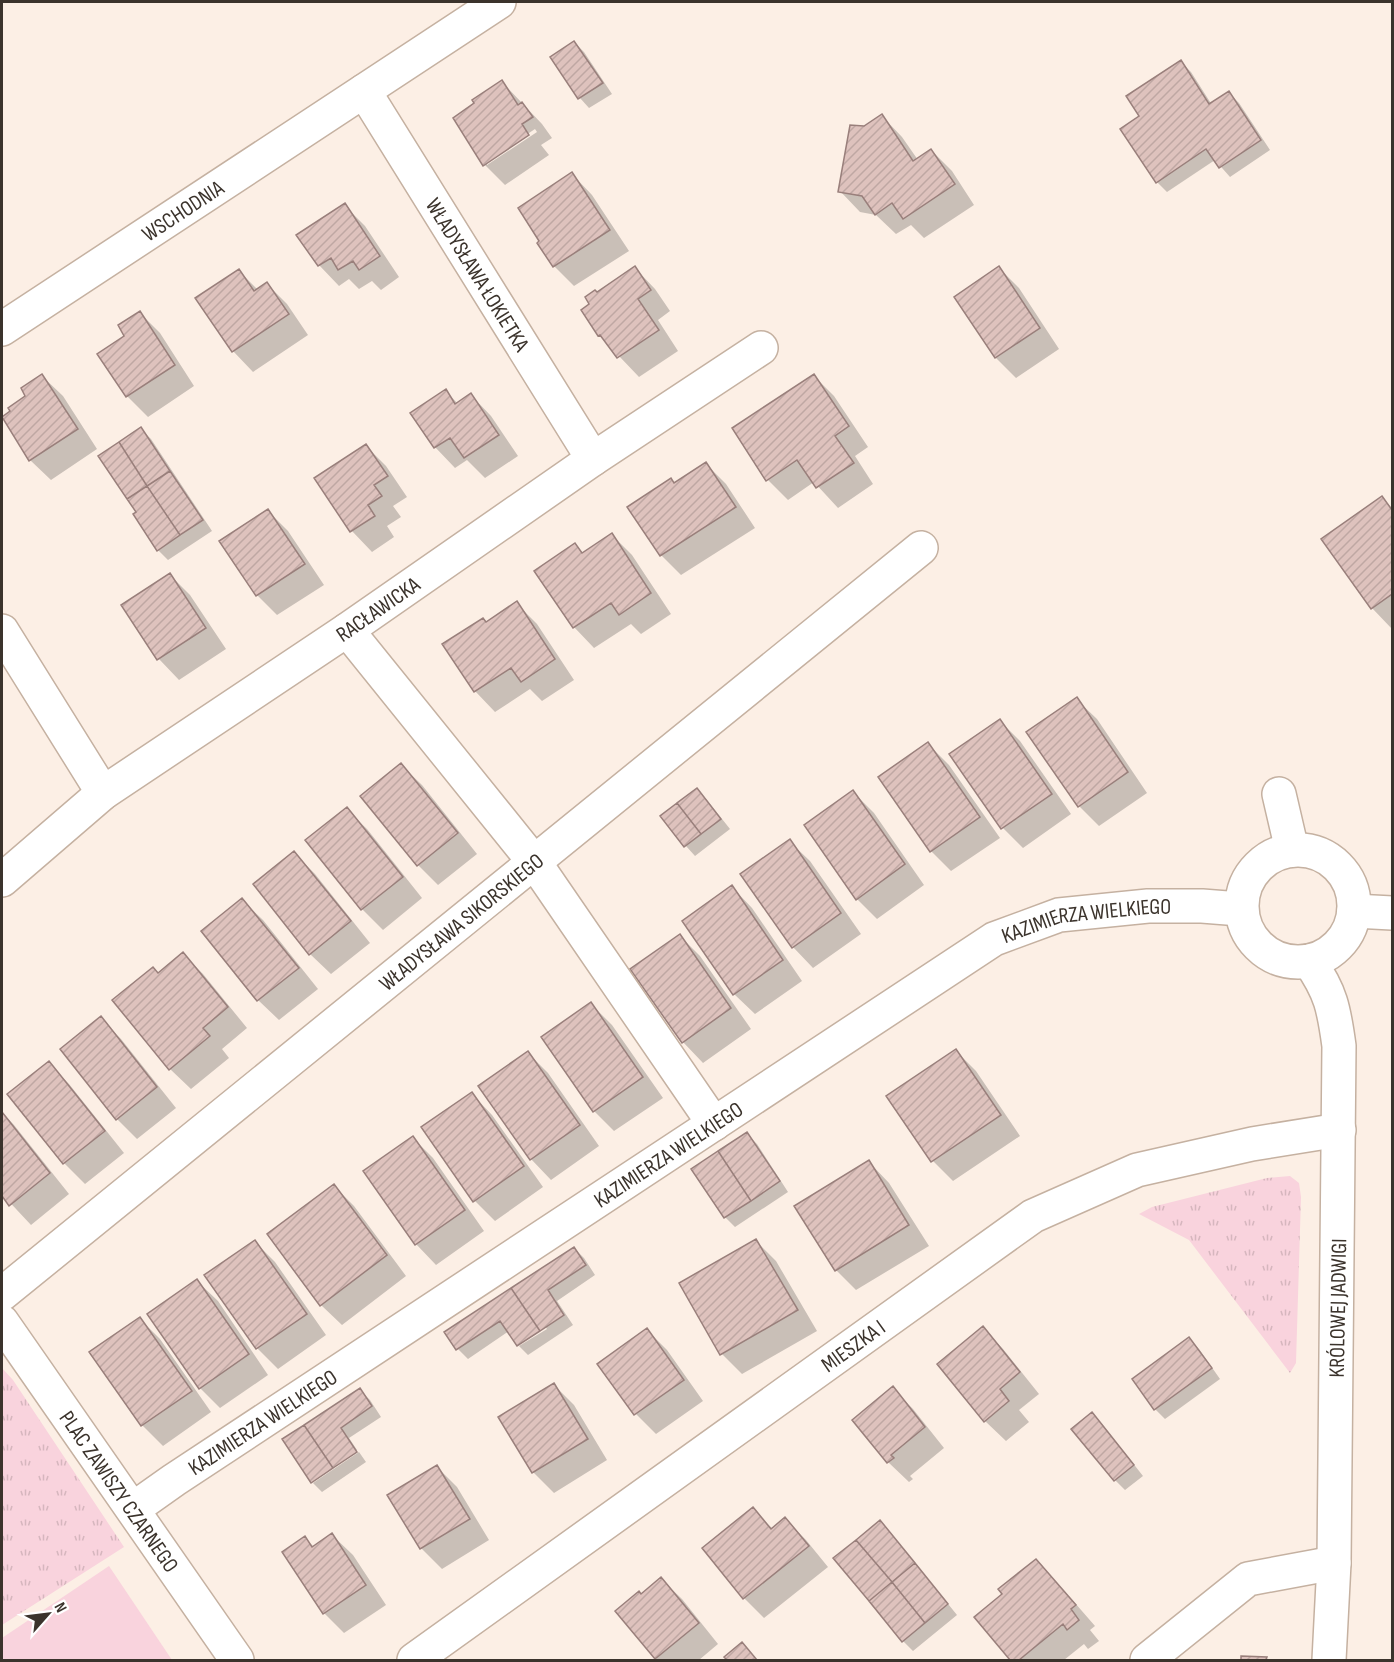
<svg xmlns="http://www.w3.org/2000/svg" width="1394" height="1662" viewBox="0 0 1394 1662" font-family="'Sofia Sans Condensed',sans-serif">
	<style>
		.grass { fill: url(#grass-tufts) }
		.garden { fill: #f9d3dd }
		.shadow { fill: #0003; fill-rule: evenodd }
		.building { fill: url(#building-hatch); stroke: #997f7b; stroke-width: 1.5 }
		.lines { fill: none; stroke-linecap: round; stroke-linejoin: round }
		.minor-casing { stroke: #c5b1a1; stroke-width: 36 }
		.minor { stroke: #fff; stroke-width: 33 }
		.labels { text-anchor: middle; stroke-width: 5; stroke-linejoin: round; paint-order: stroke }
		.street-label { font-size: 22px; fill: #3b332c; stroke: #fff }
	</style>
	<defs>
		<pattern id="grass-tufts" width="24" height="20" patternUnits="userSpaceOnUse" patternTransform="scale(1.5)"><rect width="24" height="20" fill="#f9d3dd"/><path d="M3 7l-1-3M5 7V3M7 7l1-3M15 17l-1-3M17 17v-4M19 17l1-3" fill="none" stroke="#d6b6be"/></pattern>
		<pattern id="building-hatch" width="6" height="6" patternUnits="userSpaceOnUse" patternTransform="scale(1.5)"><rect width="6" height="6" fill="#dec2bd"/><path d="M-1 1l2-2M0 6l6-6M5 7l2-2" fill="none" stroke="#bfa7a3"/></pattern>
	</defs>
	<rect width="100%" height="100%" fill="#fcefe5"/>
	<path class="grass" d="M1290 1176 1299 1183 1301 1197 1296 1363 1290 1373 1189 1240 1139 1214 1152 1207 1267 1178Z
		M2 1368 13 1380 124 1547 2 1625Z"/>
	<path class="garden" d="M109 1566 172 1660H2V1638Z"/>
	<path class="shadow" d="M574 42 584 52 612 94 589 108 580 98 552 57Z
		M1181 62 1191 72 1212 105 1229 93 1239 103 1270 150 1230 177 1215 160 1167 192 1157 182 1141 116Z
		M502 82 542 124 552 138 541 145 549 155 505 185 485 165ZM535 129 537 132 487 165V161Z
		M882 116 902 137 918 160 931 150 952 171 974 205 924 238 911 225 896 234 876 215 860 212 840 191 864 128Z
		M572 174 592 195 629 251 574 286 554 266Z
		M344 205 365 226 399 277 381 290 372 281 359 289 349 279 339 286 319 265 298 235Z
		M635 268 655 289 670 311 658 320 678 351 639 377 599 335 583 310 591 305 597 293Z
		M999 268 1019 288 1059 349 1016 378 996 358Z
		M239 271 258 290 267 284 287 304 308 335 253 372 233 351Z
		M140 313 160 333 194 386 148 417 127 396 99 354 126 336Z
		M42 376 63 396 97 449 51 480 30 460 27 397Z
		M814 376 834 396 868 447 855 456 873 484 838 508 814 482 788 500 768 480Z
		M446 391 458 404 471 395 491 416 518 456 485 478 467 460 455 468 435 447Z
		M141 429 151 439 212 531 168 560 158 550 138 513Z
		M366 446 386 466 407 497 393 506 401 517 387 526 394 537 372 552 352 531 316 478Z
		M706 464 726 484 755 528 681 575 661 555 675 484Z
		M1382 498 1392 508V629L1372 608 1323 539Z
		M268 511 288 531 324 585 277 615 257 595Z
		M612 535 632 555 671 614 641 634 631 624 594 648 574 627 536 571 575 545 584 554Z
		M170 575 190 595 226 649 179 680 159 659 123 605Z
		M516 603 537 624 574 680 542 701 530 689 495 712 475 691 486 624Z
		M1076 699 1097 719 1147 793 1099 826 1079 806Z
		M1000 721 1020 741 1071 814 1023 848 1003 828Z
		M928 744 949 765 1000 838 951 871 931 851Z
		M401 765 422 785 477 854 438 885 418 865Z
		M697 790 707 800 730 829 695 856 686 846 663 816Z
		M853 792 874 813 924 885 877 919 857 899Z
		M346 809 367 829 422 898 383 930 362 909 307 840Z
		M789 841 810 861 861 934 813 968 793 947Z
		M294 853 315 874 370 943 331 974 310 954Z
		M732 887 752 908 802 981 755 1014 734 994 684 921Z
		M242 900 263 920 318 989 279 1020 258 1000 203 931Z
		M680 936 700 956 751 1029 703 1063 683 1042Z
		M183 954 203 974 247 1028 222 1049 229 1058 191 1089 170 1069 159 974Z
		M591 1004 612 1025 663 1098 614 1131 594 1111Z
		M100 1018 121 1039 176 1108 137 1139 117 1119Z
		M956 1051 976 1071 1020 1136 953 1181 933 1161Z
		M528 1053 548 1073 599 1146 551 1180 531 1159Z
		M48 1063 69 1084 124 1153 85 1184 64 1163 9 1094Z
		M472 1094 492 1115 543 1187 495 1221 475 1201Z
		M2 1112 14 1125 69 1194 31 1225 2 1194Z
		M747 1134 757 1144 788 1192 735 1227 725 1217Z
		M413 1138 433 1158 484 1231 436 1265 416 1244Z
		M869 1162 889 1183 929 1246 856 1290 836 1270Z
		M334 1186 354 1206 406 1276 342 1325 321 1305Z
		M756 1241 776 1261 817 1331 742 1374 722 1354Z
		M255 1242 275 1262 326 1335 278 1369 257 1348 206 1275Z
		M574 1248 584 1258 595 1275 557 1301 573 1325 528 1355 519 1346 547 1329 545 1326 509 1331 468 1359 458 1349Z
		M197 1281 218 1301 268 1375 220 1408 200 1388Z
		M140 1319 160 1339 211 1412 163 1446 142 1425 91 1352Z
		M983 1328 1003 1349 1039 1394 1019 1410 1029 1422 1006 1441 985 1421Z
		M647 1330 667 1350 703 1401 656 1434 636 1414Z
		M1189 1339 1199 1349 1220 1379 1165 1419 1155 1409Z
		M554 1385 574 1405 607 1460 554 1493 533 1472Z
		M893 1389 913 1409 944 1448 910 1476 913 1479 909 1482 888 1462Z
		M360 1390 370 1400 381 1417 349 1438 357 1450 312 1480Z
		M1092 1414 1102 1424 1143 1476 1125 1490 1115 1480 1073 1429Z
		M359 1452 366 1462 322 1492 313 1483Z
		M437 1467 457 1487 489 1540 442 1569 421 1548 389 1495Z
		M752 1509 773 1529 785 1519 806 1540 828 1567 764 1618 744 1598Z
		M890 1532 957 1615 913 1651 903 1641 835 1558Z
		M332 1535 353 1555 386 1605 344 1633 324 1613 305 1538 314 1547Z
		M1035 1561 1075 1603 1095 1626 1090 1630 1099 1641 1088 1649 1084 1644 1064 1660H1012L976 1617 1005 1594Z
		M661 1579 682 1599 718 1644 699 1660H658L617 1611 641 1596Z"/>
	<path class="building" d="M574 41 603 83 578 99 550 57Z
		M1181 60 1209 104 1229 91 1261 140 1219 168 1206 149 1156 183 1120 129 1139 116 1126 96Z
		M502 80 518 105 522 102 533 117 522 124 529 135 483 166 453 118 474 103 472 100Z
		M882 114 913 161 931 149 955 184 903 219 892 203 875 215 862 196 838 192 850 125 864 126Z
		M572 172 610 230 553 267 537 243 539 241 518 208Z
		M345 203 380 256 359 270 353 261 338 270 331 258 318 266 296 235Z
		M635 266 651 290 638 299 659 330 617 358 600 335 598 336 581 310 589 304 585 297 595 290 597 292Z
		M999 266 1040 328 995 358 954 297Z
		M239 269 254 291 267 282 289 314 232 352 195 298Z
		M140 311 175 365 126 397 97 354 124 336 118 325Z
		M42 374 78 429 29 461 2 417 10 411 8 408 25 396 21 388Z
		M814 374 849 426 835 436 854 463 816 488 797 460 766 481 732 428Z
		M446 389 455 404 471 393 499 435 464 458 450 438 434 448 410 413Z
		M141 427 170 471 147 486 119 442Z
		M119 442 147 486 127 499 98 456Z
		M366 444 388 476 374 485 382 496 368 505 375 516 350 532 314 478Z
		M706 462 736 507 660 556 627 507 671 478 674 483Z
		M170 471 203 520 180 535 147 486Z
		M147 486 180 535 157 551 133 514 136 512 127 499Z
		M1382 496 1392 510V594L1371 609 1321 539Z
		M268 509 305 564 256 596 219 541Z
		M612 533 651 593 619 615 611 603 573 628 534 571 575 543 582 553Z
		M170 573 206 628 157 660 121 605Z
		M517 601 555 659 521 682 511 668 474 692 442 644 483 618 486 622Z
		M1077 697 1128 772 1078 807 1026 732Z
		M1000 719 1052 794 1001 829 949 754Z
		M928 742 980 817 930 852 878 777Z
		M401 763 458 833 417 866 360 796Z
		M697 788 721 819 701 834 677 803Z
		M853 790 905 864 856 900 804 825Z
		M677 803 701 834 684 847 660 816Z
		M347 807 403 877 361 910 305 840Z
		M790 839 841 913 792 948 740 874Z
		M294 851 351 921 309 955 253 884Z
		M732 885 783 960 733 995 682 921Z
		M242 898 299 968 257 1001 201 931Z
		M680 934 731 1008 682 1043 630 969Z
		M183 952 228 1007 203 1028 210 1036 169 1070 112 1000 153 967 158 973Z
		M591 1002 643 1077 593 1112 541 1037Z
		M101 1016 157 1087 116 1120 60 1049Z
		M956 1049 1001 1115 931 1162 886 1096Z
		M528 1051 580 1125 530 1160 478 1086Z
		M49 1061 105 1131 63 1164 7 1094Z
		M472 1092 524 1166 473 1202 421 1127Z
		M2 1112 50 1173 9 1206 2 1196Z
		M747 1132 780 1181 751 1201 718 1151Z
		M413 1136 465 1210 415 1245 363 1171Z
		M718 1151 751 1201 724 1218 691 1169Z
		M869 1160 909 1225 835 1271 794 1206Z
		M334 1184 387 1255 320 1306 267 1234Z
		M756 1239 798 1310 720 1355 679 1283Z
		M255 1240 307 1314 256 1349 204 1275Z
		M574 1247 586 1265 548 1290 564 1315 540 1331 511 1288Z
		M197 1279 249 1354 199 1389 147 1314Z
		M511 1288 540 1331 517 1346 500 1321 456 1350 444 1332Z
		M140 1317 192 1391 141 1426 89 1352Z
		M983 1326 1020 1372 1000 1389 1009 1401 984 1422 937 1364Z
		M647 1328 684 1380 634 1415 597 1364Z
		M1189 1337 1212 1368 1154 1410 1132 1379Z
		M554 1383 588 1439 532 1473 498 1417Z
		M893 1386 925 1427 891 1455 894 1458 887 1463 852 1420Z
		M360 1388 372 1406 341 1428 357 1452 333 1468 304 1425Z
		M1092 1412 1134 1465 1114 1481 1071 1429Z
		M304 1425 333 1468 311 1483 282 1439Z
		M437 1465 470 1519 420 1549 387 1495Z
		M753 1507 771 1529 785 1517 809 1546 743 1599 702 1548Z
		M880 1520 915 1563 892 1582 856 1540Z
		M332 1533 366 1585 323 1614 282 1552 305 1536 312 1547Z
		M856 1540 892 1582 869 1601 833 1558Z
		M1036 1559 1076 1605 1071 1609 1079 1620 1067 1630 1063 1624 1019 1660H1010L974 1617 1002 1594 998 1589Z
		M915 1563 948 1604 925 1623 892 1582Z
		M661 1577 699 1623 655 1659 615 1611 639 1591 641 1594Z
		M892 1582 925 1623 902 1642 869 1601Z
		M742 1642 757 1660H727L724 1657Z
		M1241 1656 1267 1657 1266 1660H1241Z"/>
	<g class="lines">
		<defs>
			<g id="minor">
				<path id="s1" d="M364 91 593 459"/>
				<path id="s2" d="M2 329 499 2"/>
				<path d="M347 630 535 863 714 1124"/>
				<path d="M2 631 103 793"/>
				<path d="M1279 794 1292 850"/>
				<circle cx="1298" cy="906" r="56"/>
				<path id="s3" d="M2 880 103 793 347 630 593 459 761 348"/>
				<path d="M1354 911 1392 913"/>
				<path d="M1309 961C1331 992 1334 1009 1339 1046L1334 1563 1329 1660"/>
				<path id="s4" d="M2 1294 921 548"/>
				<path id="s5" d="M2 1322 237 1660"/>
				<path id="s6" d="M133 1509 174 1480 994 939 1059 915 1148 906H1202L1240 909"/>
				<path id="s7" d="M414 1660 1033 1216 1137 1170 1252 1144 1339 1130"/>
				<path d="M1147 1660 1248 1579 1334 1563"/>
			</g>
		</defs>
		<use href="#minor" class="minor-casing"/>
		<use href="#minor" class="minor"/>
	</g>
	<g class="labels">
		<g class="street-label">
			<text dy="8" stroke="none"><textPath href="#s2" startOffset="216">WSCHODNIA</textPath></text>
			<text dy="8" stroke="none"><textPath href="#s1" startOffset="216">WŁADYSŁAWA ŁOKIETKA</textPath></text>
			<text dy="8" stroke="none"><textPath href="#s3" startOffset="464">RACŁAWICKA</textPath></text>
			<text dy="8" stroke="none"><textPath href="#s4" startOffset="591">WŁADYSŁAWA SIKORSKIEGO</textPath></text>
			<text dy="8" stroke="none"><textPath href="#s6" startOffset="1128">KAZIMIERZA WIELKIEGO</textPath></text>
			<text dy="8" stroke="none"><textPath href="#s6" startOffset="642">KAZIMIERZA WIELKIEGO</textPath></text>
			<text transform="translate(1337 1308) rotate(-89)" y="8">KRÓLOWEJ JADWIGI</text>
			<text dy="8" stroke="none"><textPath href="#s7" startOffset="540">MIESZKA I</textPath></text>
			<text dy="8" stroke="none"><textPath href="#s6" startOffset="156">KAZIMIERZA WIELKIEGO</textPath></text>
			<text dy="8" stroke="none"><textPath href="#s5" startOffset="206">PLAC ZAWISZY CZARNEGO</textPath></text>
		</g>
	</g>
	<rect width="1394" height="1662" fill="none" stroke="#3b332c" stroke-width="6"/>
	<g transform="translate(48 1614) rotate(62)" stroke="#ffffff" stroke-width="4.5" paint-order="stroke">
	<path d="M0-4.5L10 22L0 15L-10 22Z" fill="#3b332c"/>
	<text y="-9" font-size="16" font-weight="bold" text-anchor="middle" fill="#3b332c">N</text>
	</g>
</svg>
